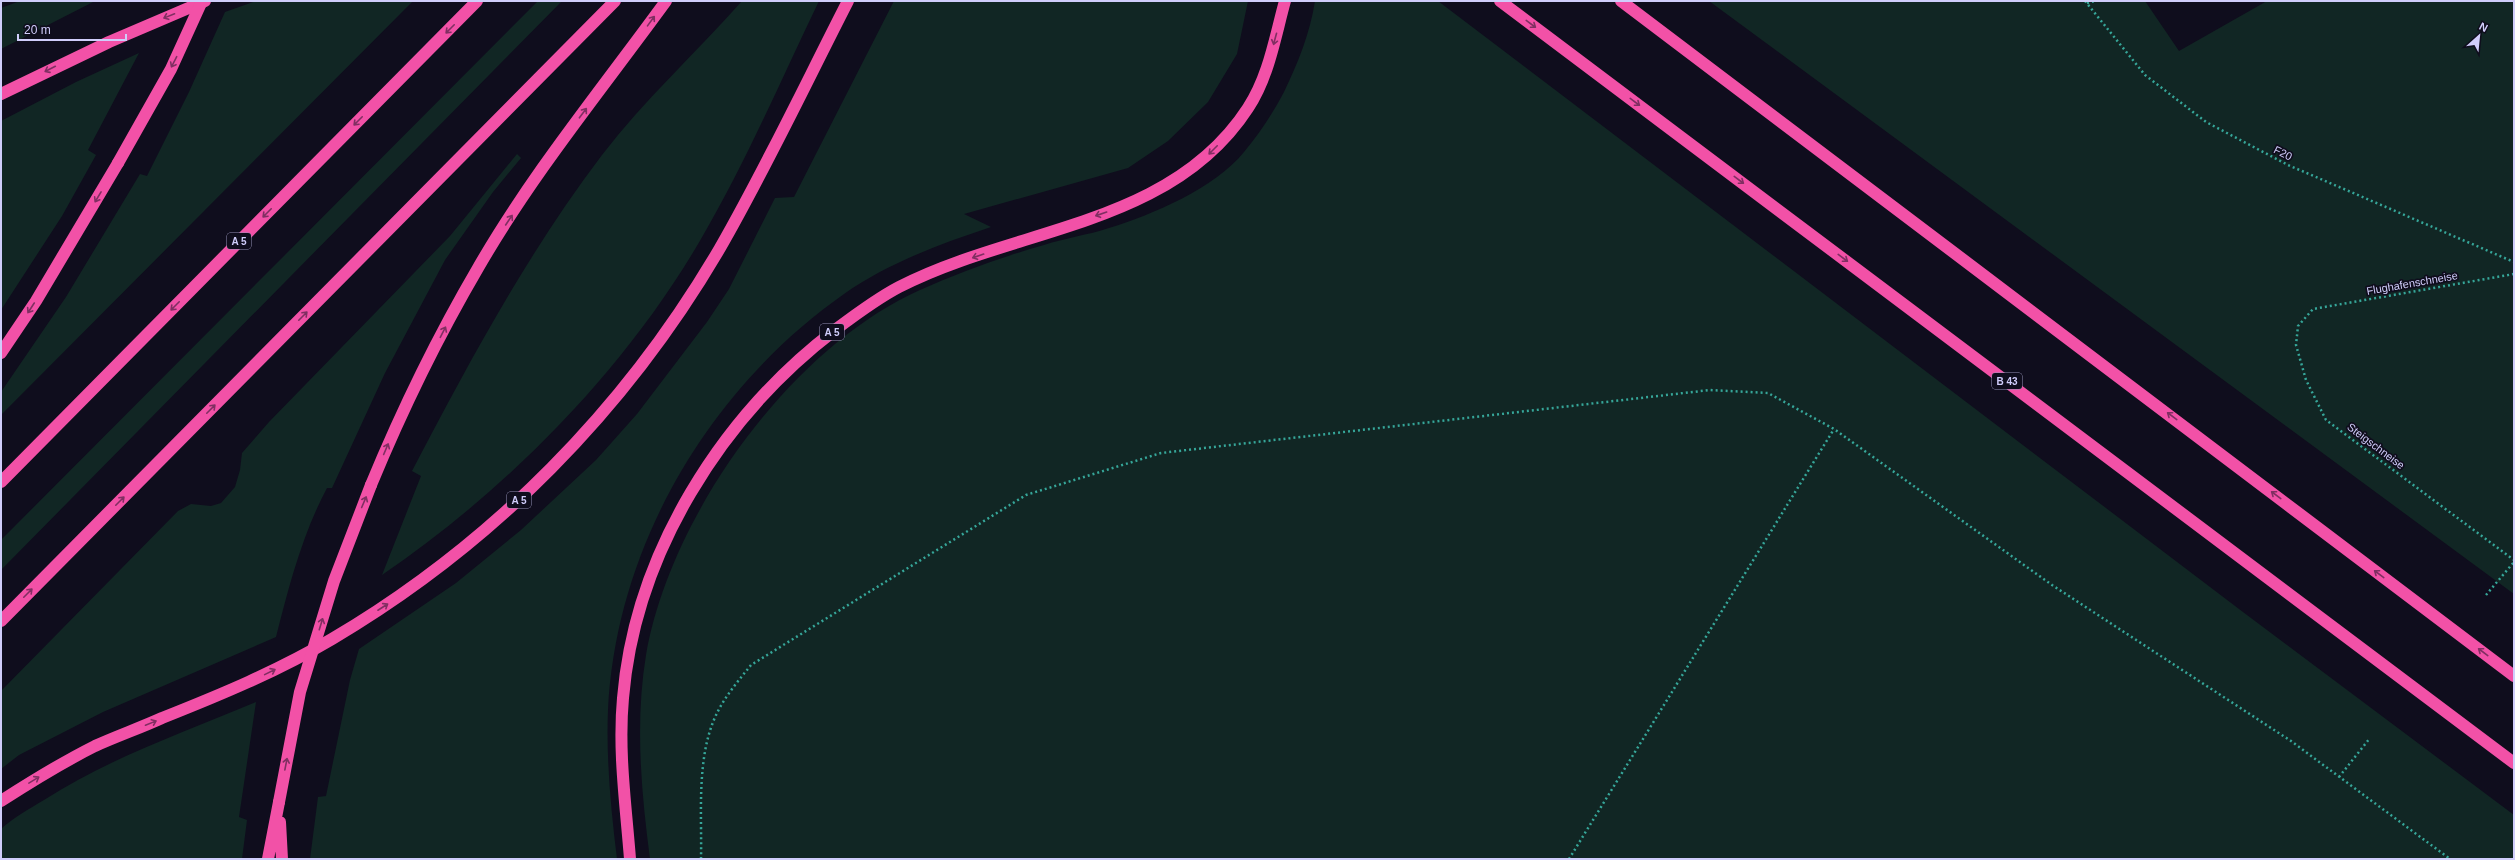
<svg xmlns="http://www.w3.org/2000/svg" width="2515" height="860" viewBox="0 0 2515 860" font-family="Arial,sans-serif">
	<style>
		.green { fill: #112624 }
		.lines { fill: none; stroke-linecap: round; stroke-linejoin: round }
		.path { stroke: #36a699; stroke-width: 2.5; stroke-dasharray: 2 3; stroke-linecap: butt }
		.highway { stroke: #f251a7; stroke-width: 12 }
		.highway-bridge { stroke: #f251a7; stroke-width: 12 }
		.oneway { stroke: #802f62 }
		.labels { text-anchor: middle; stroke-width: 3.5; stroke-linejoin: round; paint-order: stroke }
		.shield { fill: #0f0d1d; stroke: #9693b8; stroke-width: 1 }
		.shield-label { font-size: 10px; font-weight: bold; fill: #d0cdfb }
		.street-label { font-size: 11px; fill: #d0cdfb; stroke: #0f0d1d }
	</style>
	<rect width="100%" height="100%" fill="#0f0d1d"/>
	<path class="green" d="M20 1H95L1 49V8Z
		M256 1H413L1 415V392L66 297 140 174 147 176 189 92 225 12Z
		M538 1H562L1 570V540Z
		M742 1H819C781 80 746 162 701 239 625 370 508 489 382 575L421 476 412 471C469 362 527 254 602 155 644 100 696 53 742 1Z
		M894 1H1248L1237 54 1208 102 1168 141 1128 168 964 214 991 227C940 244 888 263 844 294 710 388 616 545 608 710 606 759 611 810 617 859H310L318 797 326 796 350 680 359 649 456 583 521 530 596 460 637 414 707 322 729 289 775 198 794 197Z
		M1315 1H1438L2239 609 2514 815V859H650C641 791 635 722 646 655 670 516 790 348 920 290 960 272 1002 257 1044 245 1065 238 1088 235 1109 228 1152 215 1215 188 1244 152 1259 134 1273 113 1284 92 1298 63 1310 33 1315 1Z
		M1709 1H2145L2179 51 2267 1H2514V594Z
		M139 53 88 150 96 155 62 216 1 310V121L76 82Z
		M517 154 521 158 493 192 445 260 385 373 332 488H327C302 535 289 586 276 637L103 712 19 755 1 769V691L178 511 191 504 211 506 221 503 235 487 240 470 242 453 269 422 450 236Z
		M256 702 239 817 247 820 242 859H1V829C14 817 29 809 44 800 109 758 185 732 256 702Z"/>
	<g class="lines">
		<path class="path" d="M2085 1 2145 75 2206 122 2288 165 2514 262
			M2087 3 2095 1
			M2514 274 2313 309 2298 326 2296 345 2306 380 2326 420 2514 560
			M2486 595 2514 562
			M2339 777 2370 738
			M701 859C702 812 696 756 717 713 726 695 739 680 751 665L1026 495 1161 453 1710 390 1768 393 1834 429 2052 585 2291 741 2450 859
			M1569 859 1834 429"/>
		<path class="highway" d="M1500 1 2514 763
			M1621 1 2514 676
			M1 94 109 42 205 1
			M1 353 36 301 118 163
			M1 482 477 1
			M371 485C402 410 437 338 478 268 532 174 602 89 666 1
			M1 621 615 1
			M1 801C32 781 63 762 95 746 117 736 140 728 162 718 220 695 278 671 332 639 493 544 626 409 720 248 766 168 806 83 848 1
			M280 822 282 859
			M268 859 279 802
			M630 859C626 806 618 752 623 698 635 554 721 417 835 330 855 315 876 299 899 287 1015 227 1171 227 1248 108 1269 76 1275 37 1285 1"/>
		<path class="highway-bridge" d="M118 163 171 69 202 1
			M279 802 300 692 334 581 371 485"/>
	</g>
	<defs><path id="oneway-shaft" d="M-6 0H5M1.5-3L5.5 0L1.5 3" fill="none" stroke-width="1.6" stroke-linecap="round" stroke-linejoin="round"/></defs>
	<g class="oneway">
		<use href="#oneway-shaft" transform="translate(169 16) rotate(158)"/>
		<use href="#oneway-shaft" transform="translate(651 21) rotate(-54)"/>
		<use href="#oneway-shaft" transform="translate(1531 24) rotate(37)"/>
		<use href="#oneway-shaft" transform="translate(450 29) rotate(135)"/>
		<use href="#oneway-shaft" transform="translate(1275 39) rotate(105)"/>
		<use href="#oneway-shaft" transform="translate(174 62) rotate(117)"/>
		<use href="#oneway-shaft" transform="translate(50 69) rotate(153)"/>
		<use href="#oneway-shaft" transform="translate(1635 102) rotate(37)"/>
		<use href="#oneway-shaft" transform="translate(583 113) rotate(-53)"/>
		<use href="#oneway-shaft" transform="translate(358 121) rotate(135)"/>
		<use href="#oneway-shaft" transform="translate(1213 150) rotate(135)"/>
		<use href="#oneway-shaft" transform="translate(1739 180) rotate(37)"/>
		<use href="#oneway-shaft" transform="translate(98 197) rotate(121)"/>
		<use href="#oneway-shaft" transform="translate(267 213) rotate(135)"/>
		<use href="#oneway-shaft" transform="translate(1101 214) rotate(161)"/>
		<use href="#oneway-shaft" transform="translate(509 220) rotate(-56)"/>
		<use href="#oneway-shaft" transform="translate(978 256) rotate(161)"/>
		<use href="#oneway-shaft" transform="translate(1843 258) rotate(37)"/>
		<use href="#oneway-shaft" transform="translate(175 306) rotate(135)"/>
		<use href="#oneway-shaft" transform="translate(31 308) rotate(123)"/>
		<use href="#oneway-shaft" transform="translate(303 316) rotate(-45)"/>
		<use href="#oneway-shaft" transform="translate(443 332) rotate(-63)"/>
		<use href="#oneway-shaft" transform="translate(211 409) rotate(-45)"/>
		<use href="#oneway-shaft" transform="translate(2172 416) rotate(-143)"/>
		<use href="#oneway-shaft" transform="translate(386 449) rotate(-67)"/>
		<use href="#oneway-shaft" transform="translate(2276 495) rotate(-143)"/>
		<use href="#oneway-shaft" transform="translate(120 501) rotate(-45)"/>
		<use href="#oneway-shaft" transform="translate(364 502) rotate(-67)"/>
		<use href="#oneway-shaft" transform="translate(2379 574) rotate(-143)"/>
		<use href="#oneway-shaft" transform="translate(28 593) rotate(-45)"/>
		<use href="#oneway-shaft" transform="translate(383 607) rotate(-33)"/>
		<use href="#oneway-shaft" transform="translate(321 624) rotate(-73)"/>
		<use href="#oneway-shaft" transform="translate(2483 652) rotate(-143)"/>
		<use href="#oneway-shaft" transform="translate(270 672) rotate(-26)"/>
		<use href="#oneway-shaft" transform="translate(151 723) rotate(-22)"/>
		<use href="#oneway-shaft" transform="translate(286 764) rotate(-79)"/>
		<use href="#oneway-shaft" transform="translate(34 780) rotate(-31)"/>
	</g>
	<g class="labels">
		<g class="shield">
			<rect x="227" y="233" width="24" height="16" rx="3"/>
			<rect x="820" y="324" width="24" height="16" rx="3"/>
			<rect x="1992" y="373" width="30" height="16" rx="3"/>
			<rect x="507" y="492" width="24" height="16" rx="3"/>
		</g>
		<g class="shield-label">
			<text x="239" y="245">A 5</text>
			<text x="832" y="336">A 5</text>
			<text x="2007" y="385">B 43</text>
			<text x="519" y="504">A 5</text>
		</g>
		<g class="street-label">
			<text transform="translate(2283 153) rotate(27)" y="4">F20</text>
			<text transform="translate(2412 283) rotate(-10)" y="4">Flughafenschneise</text>
			<text transform="translate(2376 446) rotate(37)" y="4">Steigschneise</text>
		</g>
	</g>
	<rect width="2515" height="860" fill="none" stroke="#d0cdfb" stroke-width="4"/>
	<g transform="translate(2479 36) rotate(27)" stroke="#0f0d1d" stroke-width="3" paint-order="stroke">
	<path d="M0-3L7 15L0 10L-7 15Z" fill="#d0cdfb"/>
	<text y="-6" font-size="11" font-weight="bold" text-anchor="middle" fill="#d0cdfb">N</text>
	</g>
	<path d="M18 34v6h108v-6" fill="none" stroke="#d0cdfb" stroke-width="2"/>
	<text x="24" y="34" font-size="12" fill="#d0cdfb" stroke="#0f0d1d" stroke-width="3" paint-order="stroke">20 m</text>
</svg>
